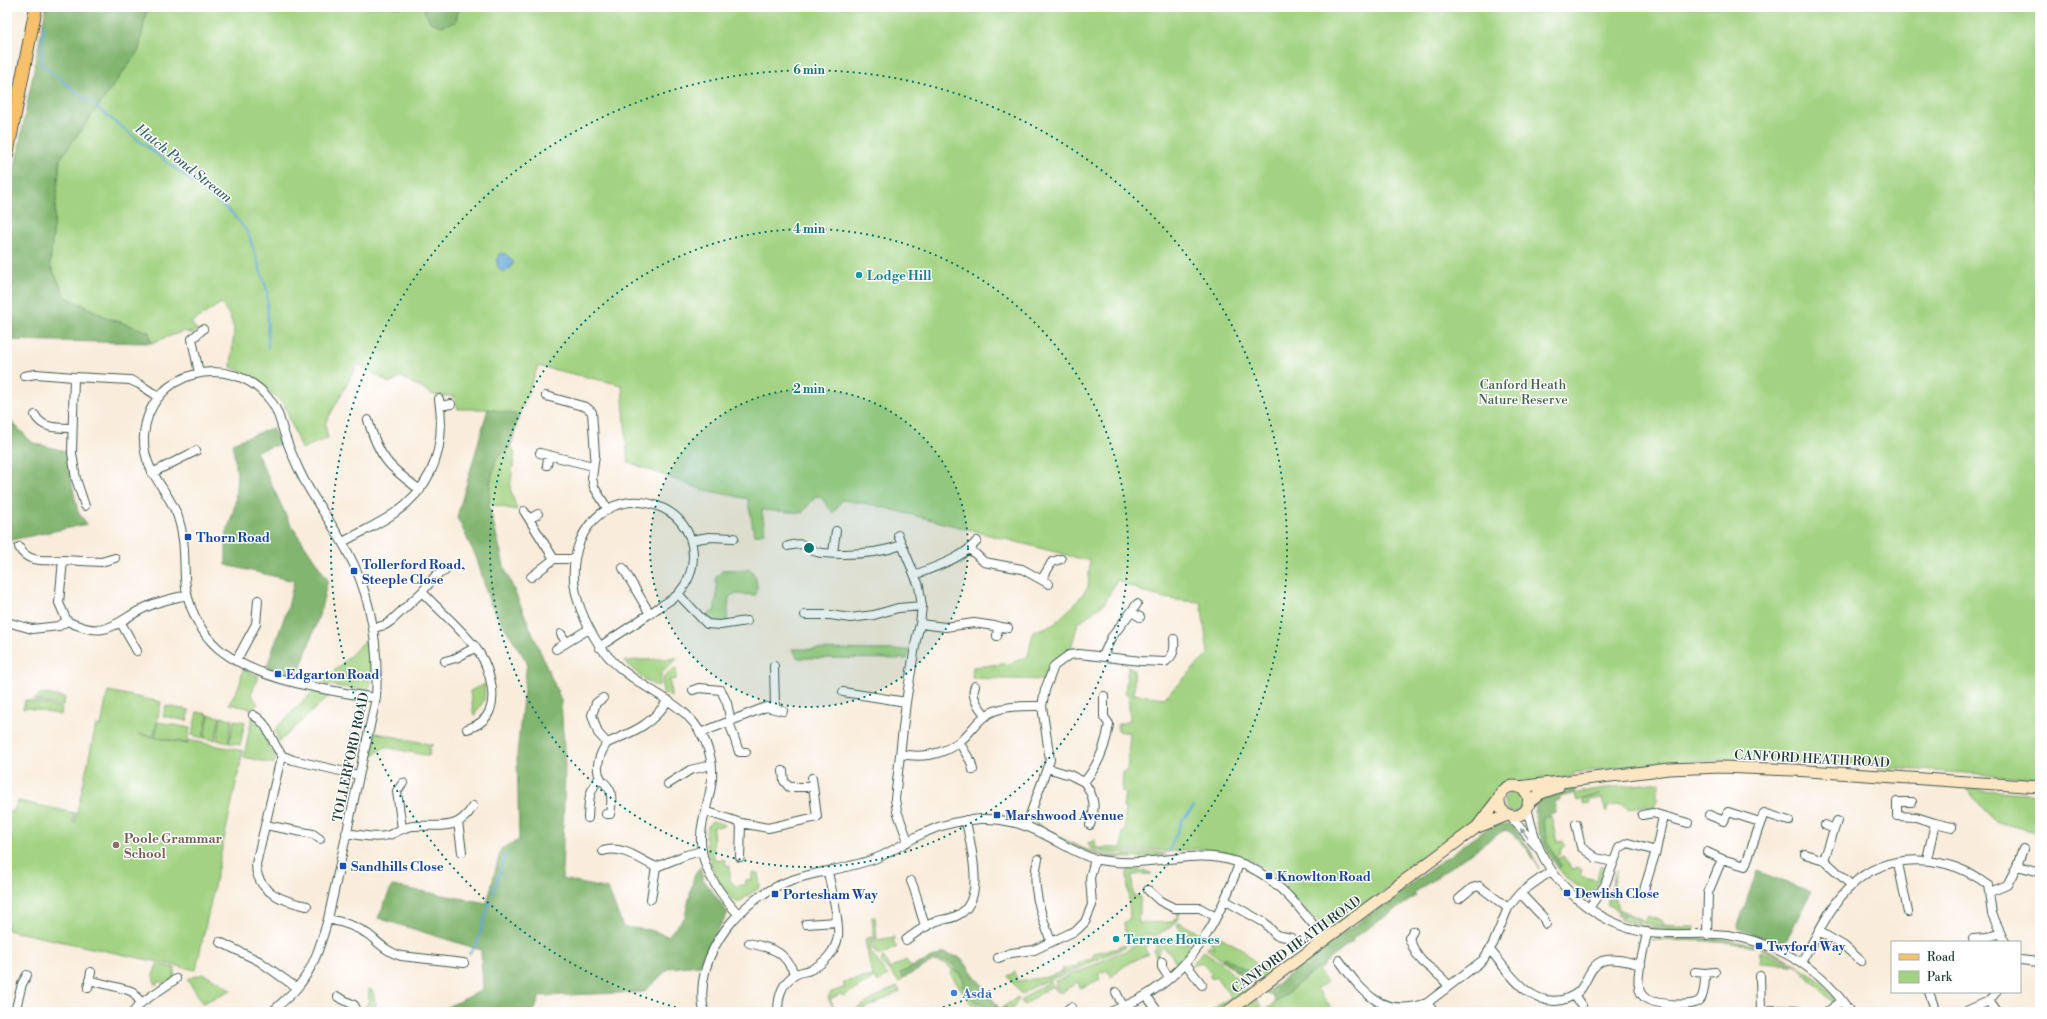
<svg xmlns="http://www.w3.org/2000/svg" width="2047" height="1019" viewBox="0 0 2047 1019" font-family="'Libre Bodoni',serif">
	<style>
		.green { fill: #a3d382; stroke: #61885b }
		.forest { fill: #82b570; stroke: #507952 }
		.water { fill: #63a7d8; stroke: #417286 }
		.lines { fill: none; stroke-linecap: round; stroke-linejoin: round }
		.stream { stroke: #63a7d8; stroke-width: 2 }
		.minor-casing { stroke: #40574d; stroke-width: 10 }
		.secondary-casing { stroke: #40574d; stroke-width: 13 }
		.primary-casing { stroke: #40574d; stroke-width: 14 }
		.minor { stroke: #fff; stroke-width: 8 }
		.secondary { stroke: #fce6c4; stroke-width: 11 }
		.primary { stroke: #f7c06b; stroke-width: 12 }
		.oneway { fill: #8f9e9a }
		.ring { fill: none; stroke: #0f766e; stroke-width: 2; stroke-dasharray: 2 4 }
		.culture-dot { fill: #0f9aa8; stroke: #fff; stroke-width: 1.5 }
		.transit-dot { fill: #1a4fb4; stroke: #fff; stroke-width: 1.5 }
		.education-dot { fill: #8d6e63; stroke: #fff; stroke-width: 1.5 }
		.shop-dot { fill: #3f7fe0; stroke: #fff; stroke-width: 1.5 }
		.labels { text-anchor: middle; stroke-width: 3; stroke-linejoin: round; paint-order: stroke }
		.culture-label { font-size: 13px; font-weight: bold; fill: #0d838f; stroke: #fff; text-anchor: start }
		.park-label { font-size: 13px; fill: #406248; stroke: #fff }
		.transit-label { font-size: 13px; font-weight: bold; fill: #164399; stroke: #fff; text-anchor: start }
		.street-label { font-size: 13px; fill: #1f3d34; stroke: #fff }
		.education-label { font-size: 13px; font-weight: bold; fill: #785e54; stroke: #fff; text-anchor: start }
		.shop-label { font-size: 13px; font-weight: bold; fill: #366cbe; stroke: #fff; text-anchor: start }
		.water-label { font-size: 14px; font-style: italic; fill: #37626d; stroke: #fff }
		.centre { fill: #0f766e; stroke: #fff; stroke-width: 2 }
		.ring-label { font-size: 12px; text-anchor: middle; font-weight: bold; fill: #0f766e; stroke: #fff; stroke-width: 3; stroke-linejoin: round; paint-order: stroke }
	</style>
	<rect width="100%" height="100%" fill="#fff"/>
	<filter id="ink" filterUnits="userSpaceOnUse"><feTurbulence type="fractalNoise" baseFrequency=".025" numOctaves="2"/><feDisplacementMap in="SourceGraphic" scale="8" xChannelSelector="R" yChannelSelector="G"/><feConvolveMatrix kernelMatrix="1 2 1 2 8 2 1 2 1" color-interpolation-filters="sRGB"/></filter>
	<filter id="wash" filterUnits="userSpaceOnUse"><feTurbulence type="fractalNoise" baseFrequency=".012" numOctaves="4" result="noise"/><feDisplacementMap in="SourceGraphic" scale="16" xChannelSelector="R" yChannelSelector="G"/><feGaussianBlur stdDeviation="0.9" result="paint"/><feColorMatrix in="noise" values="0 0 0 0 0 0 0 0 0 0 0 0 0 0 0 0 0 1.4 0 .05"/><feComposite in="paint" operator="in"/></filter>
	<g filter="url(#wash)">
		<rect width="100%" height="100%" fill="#f9ecdb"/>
		<path class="green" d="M147 7H2040V778L1753 759 1661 763 1573 773V777L1515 783 1501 788 1489 807 1465 832 1414 868 1410 863 1405 868 1406 876 1335 925 1325 927 1318 923 1274 879 1285 886 1287 884C1262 865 1238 851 1206 849 1193 848 1179 851 1166 852 1151 846 1131 853 1116 853 1108 854 1099 851 1091 849L1088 843 1095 840 1096 848H1122V832H1125V808H1123L1125 792H1122L1123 772 1127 771 1130 733 1118 731V724L1130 721 1128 693H1125L1128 666 1134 669V694L1164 698 1208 654 1201 602C1164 600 1150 596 1117 580L1104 604 1078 623 1070 652 1052 663 1045 680 972 678 973 667 1012 663 1028 656 1033 632 1053 625 1074 605 1088 587 1090 561 874 505 842 500 833 513 821 497 816 496 802 513 762 510 765 533 754 535 748 499 701 489 628 462 622 385 538 366 519 415 488 409H458L454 396H436L401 377 389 383 358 364 325 424 328 438 301 449 284 404 252 376 231 367 234 329 230 316 221 303 191 323 198 330 193 334 184 331 151 343 149 332 108 318 66 297 50 265 60 159 139 50Z
			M511 446 515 452 510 488 517 510 489 504 490 484 496 459Z
			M750 569C757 576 758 585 756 595L734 594 729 597 727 622 713 623 703 617 714 611 717 595 716 577 723 570Z
			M368 638 371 669 369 689 361 690 321 684Z
			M792 649 909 650 907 659 798 658Z
			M678 658 662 673 658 687 643 679 624 661Z
			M676 668V679L670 680 671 697 663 692C659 680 665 673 676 668Z
			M243 670 259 676 251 694 258 704 253 709 229 704 240 684Z
			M485 684 484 700 474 716 470 691Z
			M108 691 161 702 154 736 138 734 187 744 188 740 243 751 196 970 7 930V811L13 812 18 801 75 813 73 822H75L96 725 101 726Z
			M312 692 330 695 279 742 275 729Z
			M41 693 65 698 63 706 34 700Z
			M25 700 62 708 61 715 28 708 23 709Z
			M166 706 189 710 187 721 163 716Z
			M197 712 208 714 203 738 192 735Z
			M209 715 220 717 215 740 204 738Z
			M221 717 232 719 228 743 217 740Z
			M252 717 263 728 270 747 276 758 274 764 244 757Z
			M234 720 245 722 240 745 229 743Z
			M158 722 190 728 187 743 155 737Z
			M372 732 433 745 430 746 429 756 385 747 371 757 376 737 372 736Z
			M1660 782 1656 796 1658 797 1654 808 1648 809 1647 805 1628 809 1622 804 1609 806 1606 812 1602 798 1589 800 1590 803 1583 804V800L1600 794V793L1577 801 1575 794 1591 790Z
			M1967 789 2040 794V833L1998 822 1991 818Z
			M1504 802a10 10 0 1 1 20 0a10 10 0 1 1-20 0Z
			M1551 816 1557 842 1563 841 1565 846 1560 851 1561 853 1556 857 1549 845 1542 818Z
			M712 821 723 824 724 826 713 827 714 859 725 860 726 865 730 866V880L735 886 745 885 746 880H752V873H758L760 887 738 903C719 896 694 833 712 821Z
			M1033 821C1057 835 1083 853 1111 856 1129 857 1149 847 1166 855 1137 858 1108 861 1081 849 1065 843 1052 833 1037 826Z
			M1563 856 1573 869 1578 867 1582 870 1580 876 1597 880 1600 866 1604 867 1605 870 1592 895 1568 880 1558 868 1560 866 1557 859Z
			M1132 869 1146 871 1152 874 1132 875 1133 896H1140V915H1138L1139 923 1174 922V919L1177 918 1178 911H1181L1174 925 1157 935 1145 934 1129 945 1127 944 1124 923 1130 918 1127 873 1128 870Z
			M1616 870 1612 893 1619 909 1644 921 1647 916 1663 921 1664 924 1676 925C1641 927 1636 921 1607 904Z
			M1618 913 1640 925 1648 927H1694L1695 932 1649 929 1620 920 1622 917 1617 915Z
			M872 917H875L877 940 894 937V944L897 947 878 956 874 950V936Z
			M1179 922 1200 934 1195 942 1177 926Z
			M1215 934 1244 950 1259 968 1267 962 1274 971 1254 985 1206 948 1210 945 1216 949 1210 941Z
			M872 937 871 952 888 976 878 982 875 978 843 996 841 994 830 999 836 1012 828 998 831 992 844 988V982L872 976 865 939Z
			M1147 937 1186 941 1192 946 1177 963 1164 947 1158 951V956H1156L1153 951 1157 948 1154 942 1144 947 1148 954 1127 964 1111 977 1107 970 1098 974 1100 979 1081 988 1077 982 1061 993 1056 986 1055 981 1088 968 1114 955 1126 951Z
			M1657 938 1722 939 1754 945V947L1721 941 1652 940Z
			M1125 945V948C1106 954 1090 964 1071 972 1054 979 1036 982 1022 995L1008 976 1015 972 1017 981 1048 977 1063 971V968L1078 966V963L1093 958V953L1119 948V946Z
			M1761 947C1778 953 1834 982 1834 1002L1833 1003 1798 966 1762 949Z
			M1204 951 1221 963 1249 990 1220 1012H1216L1213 1009 1231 997 1216 977 1212 979 1209 976 1212 974 1201 962 1193 966 1192 964Z
			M1760 951 1792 965 1761 963 1760 962Z
			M944 953 961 958 1000 1009 1018 997 1019 999 1011 1012H977L951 975 952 970 947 964 933 961 903 978 899 982 881 962 883 956 890 969 906 960 911 967Z
			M1324 963 1325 965 1318 971 1327 982 1317 989 1334 1011 1269 1012 1267 1009Z
			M157 964 175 968 174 978 165 985 160 981 155 985 153 975Z
			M203 974 220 982 231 990 203 1003 187 979Z
			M1050 981 1059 993 1052 986 1024 1005 1021 1001 1029 994Z
			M897 987 900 991 858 1012H851L887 991Z
			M369 989 372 990 376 1003 375 1012H365L363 1008 368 1003Z
			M1256 999 1265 1012H1239Z"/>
		<path class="forest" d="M46 7H147L139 50 60 159 50 265 66 297 108 318 149 332 151 343 7 340V208Z
			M428 7H459L456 22 442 26 430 22 424 10Z
			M488 409 519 415 511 446 496 459 490 484 489 506 505 569 561 700 565 766 562 879 608 889 623 927 650 930 668 936 685 917 694 876 700 867 703 879 728 913 711 941 700 965 669 968 644 992 540 996 534 1012H449L445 1008 483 990 481 950 378 918 392 886 487 903 501 849 519 840 517 754 527 662 490 604 477 559 457 517Z
			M7 412 11 421 33 443 65 451 78 512 87 524 7 541Z
			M272 428 281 444 256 451 289 522 328 580 320 612 297 679 266 669 288 607 294 581 226 565V536L235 505 237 473 232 443Z
			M1575 788 1576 793 1560 797V800L1554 801 1556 812 1550 814V816L1542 818 1549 845 1561 866 1558 868C1548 854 1523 812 1542 798 1551 792 1564 790 1575 788Z
			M1511 824 1528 846 1539 869C1531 854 1522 838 1506 830L1501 832 1414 893 1416 896 1352 939 1354 941 1306 977 1276 1003 1273 996 1265 993 1330 943 1480 833 1494 825Z
			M1757 871 1811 892 1784 945 1737 928Z
			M944 953 961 958 999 1009 1006 1008 1008 1012H987L988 1009 984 1004 975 1002 969 994 972 991 962 986 964 981 959 973 955 972 954 965 946 960 942 961 938 959 903 978 900 973Z
			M1224 957 1248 971 1260 981 1254 985 1222 959Z"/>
		<path class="water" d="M500 253 506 254 514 263 508 270 504 272 500 270 497 265 498 256Z"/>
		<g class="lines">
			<path class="stream" d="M44 26 41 64 232 213 248 233 267 290 268 348
				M1169 851 1182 820 1194 807
				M493 894 505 855
				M469 954 477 944 490 901"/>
		</g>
	</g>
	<g filter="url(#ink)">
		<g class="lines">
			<defs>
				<path id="minor" d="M199 373 192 339 203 329
					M24 376 36 374 74 377
					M546 396 586 407 592 412 595 455 592 478 594 487 607 508
					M440 406 451 404
					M35 415C42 429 57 428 72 428
					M368 420C379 458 389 467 420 490
					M540 453 593 466
					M547 465 549 455
					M152 473 196 451
					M85 506 76 479 72 453 74 377 130 380 139 384 159 397
					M524 511 554 559
					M529 519 538 514
					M898 535 919 586 922 606 920 624 916 640 906 702 895 799 897 811 908 841
					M691 540 709 537 734 538
					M343 542C360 532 380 524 396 512 435 484 446 445 439 399
					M788 546C811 540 806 552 822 553 848 555 878 554 902 545
					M19 547C27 564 47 560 63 560
					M970 549 984 562 1022 569 1049 584
					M833 552 836 531
					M115 558 101 562 63 560 59 603 67 621C111 642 114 620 151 605 163 600 175 598 187 595
					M623 568 650 614
					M915 575C936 566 962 559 977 541
					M531 577 554 559H574
					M1042 579 1052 562 1061 559
					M422 592 436 575 445 571
					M678 594 707 624 720 625 747 621
					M1131 612 1140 617
					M805 615H830L850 618 874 615 898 608 922 606
					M7 622 32 629 59 626 67 621
					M121 623 137 651
					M920 624 945 627 974 623 1008 628
					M374 628 385 625 391 621 422 592C439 610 459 627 475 647 487 661 497 692 490 710 486 721 477 726 467 729
					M561 634 566 642
					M997 636 998 626
					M599 647C619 634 639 621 658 608 665 603 674 599 679 593 697 572 698 542 680 521 669 508 647 500 630 502 606 505 589 520 580 541 571 564 572 587 581 610 590 633 601 652 620 668 653 697 695 704 709 752 717 777 708 798 703 821 694 859 715 888 738 914
					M556 649 589 629
					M1103 656 1111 638 1137 604
					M236 661 256 624 258 600
					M445 661 456 658 476 647
					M774 666 775 708
					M975 686C970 697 979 707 986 716
					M693 690 699 688 721 690 727 703 731 722
					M843 692 906 702
					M603 698 596 703 592 715 598 733 607 743C600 753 594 768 601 779 605 784 611 788 611 795 612 801 611 808 610 814H606
					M253 715C271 724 270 743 283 756
					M729 722 739 752H746
					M700 733 766 707 783 711
					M959 742 971 762 973 770
					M607 743C633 732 652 725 668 700
					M901 754C922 758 942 755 959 742 969 735 975 723 985 716 1000 705 1024 706 1042 706
					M1047 768 1070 775 1084 782C1098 766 1106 746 1109 724L1104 717V696
					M783 771 784 781 789 787H813
					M1084 782C1095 797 1096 808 1090 825
					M668 784 690 770 711 765
					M1912 802H1897V816L1916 817 1935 823 1927 859
					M1527 807C1530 821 1534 837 1540 850 1559 892 1604 927 1650 933 1676 936 1703 932 1728 935 1778 943 1822 969 1850 1012
					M705 811 741 823 768 828 817 817 812 778
					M1509 815 1539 849
					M1642 815 1653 813 1663 816
					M1709 815 1724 821 1728 812 1760 822
					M588 818C589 799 588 793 600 777
					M1837 821 1824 860 1851 885
					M458 822 462 852
					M1935 823 1952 827
					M1576 824 1581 847 1596 858 1613 862
					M265 825 313 834 320 839
					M1825 825 1834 829
					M1026 826 1050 760 1042 706 1045 690 1054 666 1069 655 1079 654 1141 661 1165 662C1174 656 1175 649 1174 639
					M402 829 397 791 403 783
					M346 833C360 835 375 839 389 835 397 832 404 827 413 826 438 824 458 833 473 806
					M603 851C623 845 638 859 656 867L686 855 702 851
					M1707 852 1722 859
					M1805 854 1824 860
					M740 857 741 823
					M1038 859C1030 887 1042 916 1051 942
					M1898 863 1908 912
					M2017 866 2023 849
					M911 881C918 896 919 912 926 927
					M1148 890 1160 901 1174 908H1200L1216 917
					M1990 892 2007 885 2017 866 2040 872
					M1520 893 1543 917 1546 924
					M1643 893 1656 851
					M651 899 656 867
					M1459 899 1472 888 1479 886 1508 908
					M1226 901 1265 923 1276 935 1291 938
					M307 906C283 901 256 892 256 864L279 766 283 756 293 760 358 775
					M1589 908 1605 885 1619 848 1628 843 1656 851 1663 816 1688 823
					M328 919C343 922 357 926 369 935 380 944 387 952 401 956L464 963
					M806 924 837 922
					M1413 931 1409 938C1412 946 1416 955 1422 961 1431 970 1440 974 1448 985
					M1647 932C1645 947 1636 973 1639 987 1639 992 1643 997 1647 999 1655 1004 1694 1008 1700 1000 1705 994 1705 980 1705 973L1715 972
					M1820 932 1844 946 1861 961
					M1707 935 1708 893 1722 859 1745 866 1764 813 1789 821
					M1973 939 1987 938 2000 933
					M906 940C915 933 926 925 937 921 944 919 952 919 958 915 987 900 970 846 966 820
					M220 942 259 961 297 988
					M749 943C774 949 784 950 795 975
					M1490 950C1508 971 1529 1007 1562 1000 1569 998 1575 996 1580 990 1588 980 1589 967 1602 961 1614 957 1629 962 1641 965
					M998 958 1011 953 1034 950 1077 930 1085 922 1092 905 1090 878 1095 859
					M1339 960C1362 992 1382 1019 1427 1003L1483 960 1493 944 1508 908 1520 893 1551 871
					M2020 960 2040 962
					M1162 962V967L1169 978
					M1801 962C1817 937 1829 906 1851 886 1888 849 1949 855 1988 885L1992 914 2005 942
					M1186 964 1202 985
					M1695 972 1705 973
					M1760 976 1761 1010
					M89 980 128 990 133 992 141 1003
					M88 988 91 972
					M1116 992 1123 1006
					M1929 992 1936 1012
					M1146 995 1158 1012
					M1574 995 1582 1006
					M338 997 354 1005 358 1012
					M1989 1001 1997 1012
					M1427 1003 1434 1012
					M15 1012 22 984 27 975
					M133 1012 141 1003 176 979
					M272 1012C280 1004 289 997 296 989 314 969 321 943 328 919L376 698C379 647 372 596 347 551 334 526 316 503 303 478 296 464 289 448 284 433 280 421 278 409 270 400 231 350 148 370 144 436 142 471 167 487 178 517 185 538 184 556 185 578 186 604 200 633 219 649 258 681 327 690 376 698
					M704 1012C692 953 743 894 798 878 825 870 853 868 879 857 895 850 910 839 926 832 943 824 963 820 981 819 1002 818 1025 824 1043 834 1060 842 1076 854 1095 859 1126 866 1158 860 1189 857 1256 851 1287 892 1325 939
					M778 1012C778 997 781 983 795 975 799 972 805 972 810 970 824 964 836 951 838 936 840 922 831 888 828 872
					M1069 1012 1067 1010 1071 1007
					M1110 1012C1124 1006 1139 1001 1151 992 1198 962 1221 914 1239 864
					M1760 1012 1761 1010C1772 1011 1795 1009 1802 1012
					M1827 1012 1842 1001
					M1964 1012 1989 1001 1996 992"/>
				<path id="secondary" d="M1499 801a15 15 0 1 1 30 0a15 15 0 1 1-30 0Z
					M1518 787 1669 769 1722 767 1794 770 2040 787
					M1528 803 1541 793 1558 787
					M1478 827 1508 815
					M1227 1012 1477 827 1499 798"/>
				<path id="primary" d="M7 155 36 7"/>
			</defs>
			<use href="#minor" class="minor-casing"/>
			<use href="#secondary" class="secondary-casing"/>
			<use href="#primary" class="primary-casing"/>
			<use href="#minor" class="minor"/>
			<use href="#secondary" class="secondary"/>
			<use href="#primary" class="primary"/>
		</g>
		<defs><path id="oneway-solid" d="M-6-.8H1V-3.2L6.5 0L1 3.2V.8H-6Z"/></defs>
		<use class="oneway" href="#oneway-solid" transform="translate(1524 833) rotate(-129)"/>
	</g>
	<circle cx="809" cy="548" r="159" fill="#0f766e" fill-opacity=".12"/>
	<g class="ring">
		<circle cx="809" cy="548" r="159"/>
		<circle cx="809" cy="548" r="319"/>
		<path d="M693 1012A478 478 0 1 1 925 1012"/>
	</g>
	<g class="culture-dot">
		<circle cx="859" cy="275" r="4"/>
		<circle cx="1116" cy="939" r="4"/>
	</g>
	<g class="transit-dot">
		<rect x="184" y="533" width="8" height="8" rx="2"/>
		<rect x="350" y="567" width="8" height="8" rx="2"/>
		<rect x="274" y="670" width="8" height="8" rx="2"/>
		<rect x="993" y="811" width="8" height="8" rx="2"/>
		<rect x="339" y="862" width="8" height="8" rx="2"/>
		<rect x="1265" y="872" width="8" height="8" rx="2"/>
		<rect x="1563" y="889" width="8" height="8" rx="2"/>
		<rect x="771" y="890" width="8" height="8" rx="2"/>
		<rect x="1755" y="942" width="8" height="8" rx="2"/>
	</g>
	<circle class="education-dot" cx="116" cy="845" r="4"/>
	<circle class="shop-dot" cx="954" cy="993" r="4"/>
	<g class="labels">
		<g class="culture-label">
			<text x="867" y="280">Lodge Hill</text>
			<text x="1124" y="944">Terrace Houses</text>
		</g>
		<g class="park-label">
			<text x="1523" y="389">Canford Heath<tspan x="1523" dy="15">Nature Reserve</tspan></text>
		</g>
		<g class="transit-label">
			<text x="196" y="542">Thorn Road</text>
			<text x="362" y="569">Tollerford Road,<tspan x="362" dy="15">Steeple Close</tspan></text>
			<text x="286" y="679">Edgarton Road</text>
			<text x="1005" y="820">Marshwood Avenue</text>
			<text x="351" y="871">Sandhills Close</text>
			<text x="1277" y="881">Knowlton Road</text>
			<text x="1575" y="898">Dewlish Close</text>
			<text x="783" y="899">Portesham Way</text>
			<text x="1767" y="951">Twyford Way</text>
		</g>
		<g class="street-label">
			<text transform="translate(350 757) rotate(-78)" y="5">TOLLERFORD ROAD</text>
			<text transform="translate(1812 758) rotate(3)" y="5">CANFORD HEATH ROAD</text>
			<text transform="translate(1296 944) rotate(-36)" y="5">CANFORD HEATH ROAD</text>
		</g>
		<g class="education-label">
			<text x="124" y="843">Poole Grammar<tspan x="124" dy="15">School</tspan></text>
		</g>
		<g class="shop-label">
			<text x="962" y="998">Asda</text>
		</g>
		<g class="water-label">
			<text transform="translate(184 163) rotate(38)" y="5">Hatch Pond Stream</text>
		</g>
	</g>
	<circle cx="809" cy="548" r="6" class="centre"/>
	<g class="ring-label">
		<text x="809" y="74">6 min</text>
		<text x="809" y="233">4 min</text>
		<text x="809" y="393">2 min</text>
	</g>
	<rect width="2047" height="1019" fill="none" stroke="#fff" stroke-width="24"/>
	<rect x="1891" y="941" width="130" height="52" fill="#ffffff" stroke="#a5b1ae"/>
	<rect x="1899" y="954" width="20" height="6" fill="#f7c06b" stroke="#a5b1ae"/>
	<text x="1927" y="961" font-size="12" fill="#1f3d34">Road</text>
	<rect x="1899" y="971" width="20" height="12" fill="#a3d382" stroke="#a5b1ae"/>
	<text x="1927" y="981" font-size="12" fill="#1f3d34">Park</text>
</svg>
